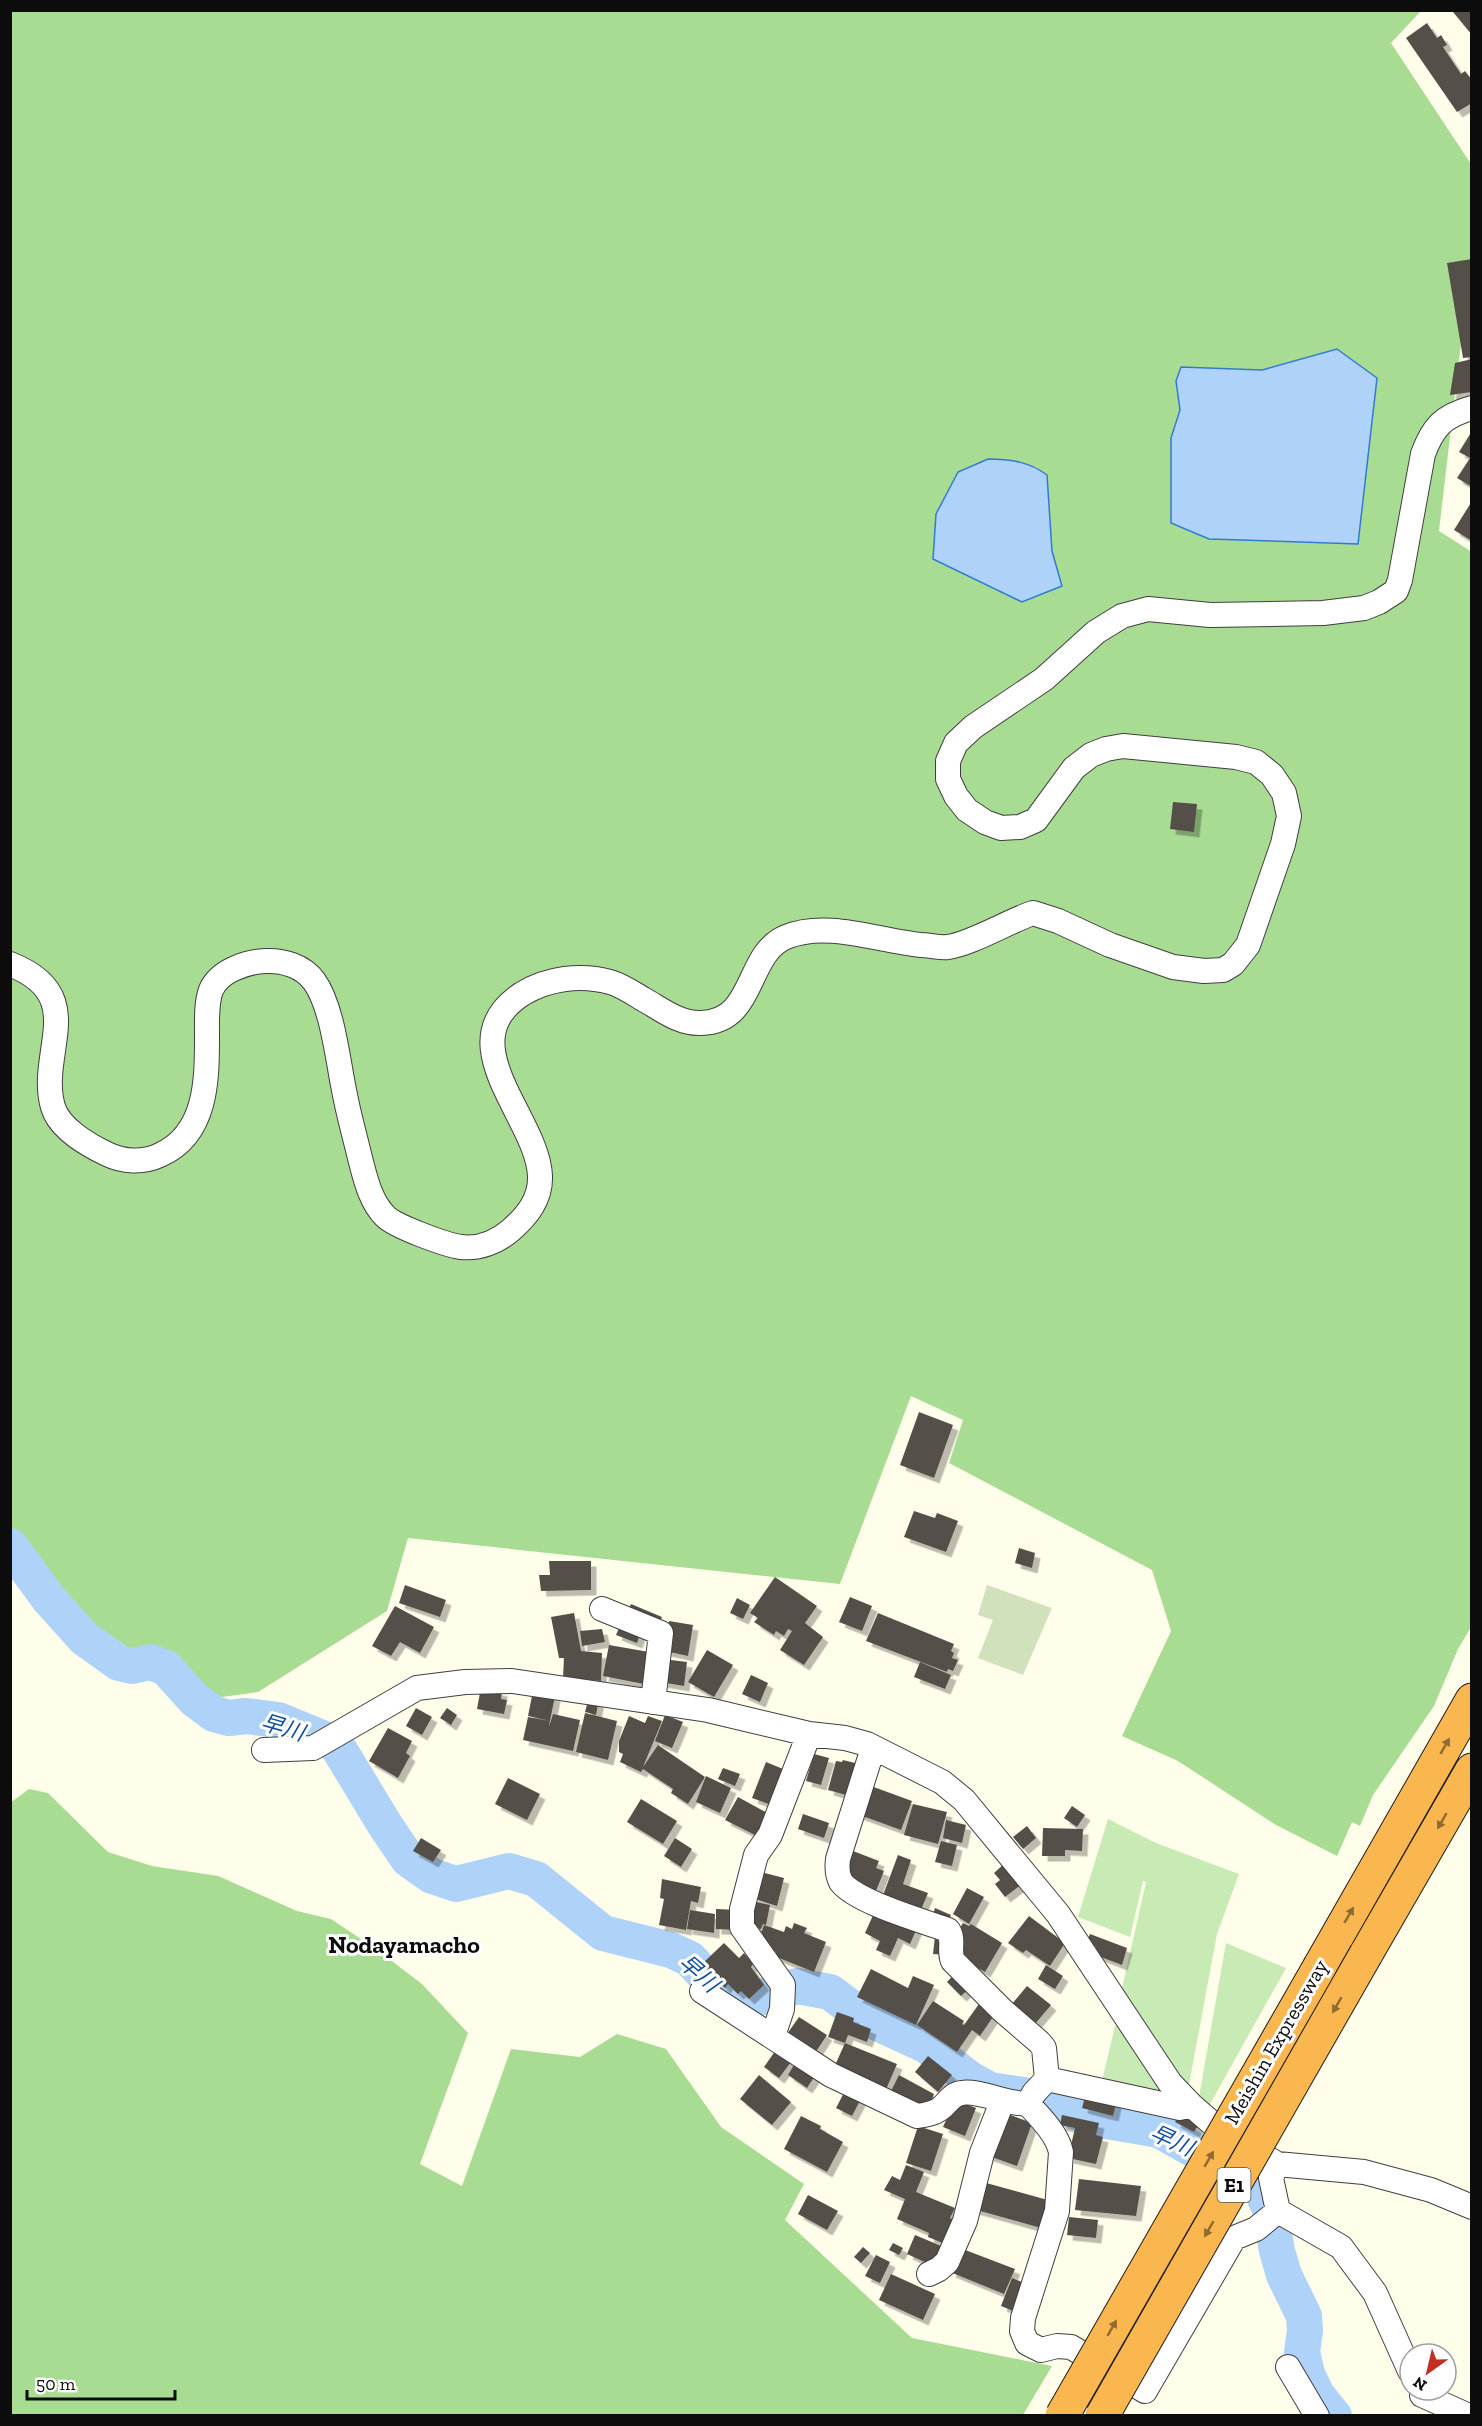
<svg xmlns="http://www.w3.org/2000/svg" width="1482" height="2426" viewBox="0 0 1482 2426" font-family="'Zilla Slab','Noto Sans JP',serif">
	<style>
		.green { fill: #c8eab4 }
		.forest { fill: #a9dc93; fill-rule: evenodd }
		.cemetery { fill: #d0e1bc }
		.water { fill: #aed2f8; stroke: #337bd2; stroke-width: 1.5 }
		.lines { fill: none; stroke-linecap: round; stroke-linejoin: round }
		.river { stroke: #aed2f8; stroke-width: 36 }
		.building { fill: #554f48; filter: url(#shadow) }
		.minor-casing { stroke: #3f3f3f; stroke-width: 26 }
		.motorway-casing { stroke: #1d1d1d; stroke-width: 35 }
		.minor { stroke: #fff; stroke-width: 24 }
		.motorway { stroke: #fab64f; stroke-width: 33 }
		.motorway-bridge-casing { stroke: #1d1d1d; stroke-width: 35; stroke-linecap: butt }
		.motorway-bridge { stroke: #fab64f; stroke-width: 33 }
		.oneway { fill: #8f6a31 }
		.labels { text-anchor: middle; stroke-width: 6; stroke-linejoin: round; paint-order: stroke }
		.shield { fill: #fff; stroke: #555; stroke-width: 1.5 }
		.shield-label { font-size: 20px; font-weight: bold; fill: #0c0c0c }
		.street-label { font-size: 21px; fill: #0c0c0c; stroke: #fff }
		.water-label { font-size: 22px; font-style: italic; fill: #124ea2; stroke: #fff }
		.quarter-label { font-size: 24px; font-weight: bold; fill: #0c0c0c; stroke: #fff }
	</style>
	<defs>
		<filter id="shadow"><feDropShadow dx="5.5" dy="5.5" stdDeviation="0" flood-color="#0004"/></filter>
	</defs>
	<rect width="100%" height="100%" fill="#fffeeb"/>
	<path class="green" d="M1108 1819 1156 1843 1239 1874 1217 1934 1188 2090 1121 1993 1146 1882 1143 1881 1130 1937 1078 1917Z
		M1226 1943 1286 1968 1209 2106 1199 2097Z
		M1115 2026H1121L1163 2088V2099L1101 2085Z"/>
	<path class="forest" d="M10 11H1421L1391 43 1471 164V257L1439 531 1472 552 1471 1627 1458 1649 1434 1706 1373 1795 1360 1826 1352 1822 1337 1856 1276 1825 1178 1761 1122 1736 1171 1631 1152 1570 949 1463 963 1420 911 1396 840 1584 408 1538 387 1611 258 1692 208 1699 122 1672 46 1600 10 1537ZM1337 349 1377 378 1358 543 1171 438 1180 410 1182 367 1262 370ZM1035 466 1047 475 1052 551Z
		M29 1789 48 1793 108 1852 152 1866 218 1876 297 1911 331 1919 376 1949 422 1984 468 2033 420 2164 462 2186 511 2049 580 2057 617 2034 666 2049 721 2127 804 2184 785 2220 912 2338 1052 2366 1023 2415H11L10 1803Z"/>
	<path class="cemetery" d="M987 1585 1052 1608 1023 1675 978 1658 993 1620 978 1615Z"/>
	<path class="water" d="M1337 349 1377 378 1358 544 1209 539 1171 523V438L1180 410 1176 381 1181 367 1262 370Z
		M988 459C1010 459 1030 462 1047 475L1052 551 1062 586 1022 602 933 559 936 514 958 472Z"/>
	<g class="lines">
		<path class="river" d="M10 1546 49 1599 84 1638 119 1663 132 1666 151 1662 166 1668 194 1699 214 1714 229 1718 246 1716 278 1720 336 1744 385 1825 408 1859 432 1876 456 1884 509 1871 536 1879 603 1933 671 1950 690 1959 721 1993 735 2002 753 2000 797 1986 830 1992 862 2016 927 2046 970 2079 990 2090 1024 2095 1101 2120 1159 2130 1260 2187 1270 2209 1277 2251 1284 2275 1304 2316 1305 2331 1302 2352 1307 2374 1317 2395 1334 2416"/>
	</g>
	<path class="building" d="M1454 10H1472V35L1453 12Z
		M1427 23 1437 38 1441 35 1447 45 1443 47 1461 74 1465 71 1472 80V103L1457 112 1406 38Z
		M1472 259V357L1463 358 1447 263Z
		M1472 359V392L1450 395 1455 363Z
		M1472 431V487L1457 478 1470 458 1459 452Z
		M1472 501V541L1454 530Z
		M1173 802 1197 804 1194 832 1170 829Z
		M919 1412 953 1425 934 1478 900 1465Z
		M914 1511 935 1518 937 1513 958 1521 946 1552 904 1537Z
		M1019 1548 1035 1553 1032 1568 1015 1563Z
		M549 1561H591V1590L541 1591 539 1575H550Z
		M775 1577 817 1606 805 1623 823 1637 804 1665 780 1650 792 1631 788 1629 784 1636 776 1631 774 1635 754 1622 758 1618 750 1613Z
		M405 1585 446 1600 440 1617 399 1603Z
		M850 1597 872 1606 862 1631 839 1622Z
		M737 1598 750 1605 743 1619 730 1613Z
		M631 1604 662 1617 657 1628 626 1615Z
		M395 1606 434 1627 420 1653 400 1642 391 1656 372 1646Z
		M574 1613 581 1651 602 1653 601 1681 563 1677 564 1658H559L551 1617Z
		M878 1613 954 1644 951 1651 954 1653 952 1658 958 1660 953 1671 948 1669 947 1672 866 1641Z
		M622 1621 642 1629 637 1643 616 1635Z
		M669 1621 693 1625 688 1656 665 1651Z
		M602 1629 605 1642 582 1646 580 1631Z
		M609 1645 655 1653 649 1685 603 1676Z
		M707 1650 733 1665 714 1697 688 1682Z
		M663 1659 687 1662 684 1686 660 1682Z
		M920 1662 951 1675 945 1689 914 1677Z
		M751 1675 768 1683 760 1702 742 1694Z
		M481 1687 502 1691 501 1699 507 1700 504 1714 477 1709Z
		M533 1691 555 1696 550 1721 528 1716Z
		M589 1697 599 1699 596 1715 585 1712Z
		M416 1708 432 1717 422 1735 406 1726Z
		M447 1708 457 1715 451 1725 440 1718Z
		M585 1713 617 1721 608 1760 576 1752Z
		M553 1714 580 1720 573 1751 523 1740 528 1717 550 1721 549 1727Z
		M665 1715 683 1722 672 1748 655 1741Z
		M629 1716 645 1723 648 1716 662 1721 643 1767 658 1745 705 1777 688 1804 671 1793 673 1789 643 1769 641 1772 620 1762 623 1754 619 1752V1741Z
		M388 1728 412 1741 406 1753 410 1756 398 1778 369 1761Z
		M814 1754 829 1758 821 1785 806 1781Z
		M843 1760 859 1764 850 1796 828 1790 836 1761 842 1762Z
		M766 1762 788 1771 774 1806 752 1798Z
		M723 1768 740 1774 735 1786 718 1779Z
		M706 1776 731 1788 720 1813 696 1802Z
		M508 1778 540 1794 527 1820 495 1804Z
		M871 1786 912 1801 901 1830 857 1814Z
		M738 1797 771 1815 759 1837 725 1820Z
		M641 1799 677 1821 663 1844 627 1822Z
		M913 1804 947 1812 938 1844 904 1835Z
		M1072 1806 1085 1815 1077 1827 1064 1818Z
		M803 1814 829 1823 824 1838 798 1829Z
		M946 1820 966 1825 962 1843 943 1838Z
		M1027 1826 1036 1838 1023 1849 1013 1837Z
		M1043 1828 1083 1829 1082 1851 1065 1850V1856H1042Z
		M421 1838 441 1850 433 1862 413 1851Z
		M675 1838 692 1849 681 1867 664 1856Z
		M941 1841 957 1845 952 1866 935 1862Z
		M853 1851 879 1861 876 1868 884 1871 874 1896 861 1891 864 1884 844 1875Z
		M898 1855 911 1860 903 1884 928 1893 920 1912 882 1898Z
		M1005 1863 1022 1884 1005 1897 995 1884 1000 1880 994 1873Z
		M761 1872 784 1878 777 1906 752 1898Z
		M662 1879 701 1887 698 1903 691 1901 686 1930 659 1925 664 1899 660 1898Z
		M967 1888 984 1897 969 1924 953 1914Z
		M752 1901 770 1905 766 1925 763 1924 761 1929 746 1926Z
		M935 1908 951 1915 947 1924 932 1918Z
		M716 1909 738 1910 737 1930 716 1929Z
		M690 1910 715 1914 714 1933 687 1929Z
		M875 1911 918 1926 910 1944 898 1938 890 1956 876 1950 880 1941 865 1933Z
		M1029 1916 1065 1943 1050 1966 1026 1950 1023 1953 1008 1943Z
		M794 1923 807 1928 804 1933 826 1942 814 1972 774 1956 776 1952 757 1945 764 1925 784 1932 786 1926 792 1929Z
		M963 1923 969 1926 971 1924 1002 1943 985 1972 959 1957 958 1932Z
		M1090 1934 1127 1948 1122 1965 1093 1954 1096 1947 1086 1943Z
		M935 1936 948 1937 946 1955 933 1954Z
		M724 1943 739 1958 744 1953 753 1964 751 1967 764 1985 749 1999 741 1991 738 1994 728 1984 725 1988 702 1964Z
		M1046 1965 1063 1976 1055 1989 1038 1979Z
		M871 1969 908 1988 913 1976 934 1985 916 2025 857 1997Z
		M957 1971 972 1986 961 1996 947 1982Z
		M1027 1986 1051 2005 1035 2024 1012 2004Z
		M933 2001 964 2021 962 2024 964 2025 981 2001 997 2011 980 2036 972 2030 957 2052 917 2025Z
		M837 2012 854 2018 853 2022 871 2029 867 2042 848 2035 845 2043 897 2064 884 2094 832 2072 845 2043 828 2037Z
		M799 2017 827 2035 815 2053 787 2034Z
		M778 2047 794 2058 779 2078 764 2067Z
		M928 2056 952 2075 938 2092 915 2072Z
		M798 2058 818 2071 807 2088 788 2075Z
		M759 2075 791 2102 772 2125 740 2099Z
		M899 2075 934 2094 929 2107 918 2103 916 2109 888 2097Z
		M847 2087 863 2095 852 2116 836 2108Z
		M1086 2093 1117 2100 1113 2116 1082 2108Z
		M955 2100 976 2108 965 2136 943 2127Z
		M1002 2112 1032 2123 1017 2166 986 2155Z
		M1180 2113 1199 2124 1194 2132 1175 2122Z
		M1062 2115 1099 2123 1096 2135 1103 2137 1096 2164 1068 2158 1075 2128 1060 2125Z
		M801 2116 821 2126 820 2129 843 2142 827 2172 784 2149Z
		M918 2126 943 2134 931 2171 906 2163Z
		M906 2165 924 2172 916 2192 955 2208 950 2218 959 2222 950 2246 928 2237 929 2233 897 2219 905 2199 884 2190 892 2176 900 2180Z
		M1079 2179 1141 2186 1136 2216 1075 2210Z
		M979 2181 1055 2202 1048 2230 973 2209Z
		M808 2195 838 2211 827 2230 798 2214Z
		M1069 2217 1098 2220 1096 2238 1067 2235Z
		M915 2235 946 2248 938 2268 907 2254Z
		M893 2243 903 2248 899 2255 889 2250Z
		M863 2247 870 2253 861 2263 854 2257Z
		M960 2248 1015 2269 1004 2294 950 2272Z
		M876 2255 890 2262 880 2283 865 2276Z
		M891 2274 935 2294 923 2320 879 2300Z
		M1012 2278 1029 2285 1018 2313 1001 2306Z"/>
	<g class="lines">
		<defs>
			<path id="minor" d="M10 964C91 996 37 1052 53 1107 59 1128 88 1145 107 1154 123 1162 143 1163 160 1155 207 1134 207 1080 207 1036 207 1022 206 1003 211 990 219 971 246 962 265 961 283 960 303 966 314 981 333 1007 338 1063 345 1095 349 1116 355 1137 360 1158 365 1177 370 1201 385 1216 394 1226 446 1245 461 1247 479 1249 497 1242 511 1230 527 1216 541 1199 540 1176 538 1118 447 1043 522 994 548 978 581 974 610 982 621 985 633 993 643 999 661 1009 679 1024 701 1023 756 1022 745 954 786 937 827 920 878 941 921 945 929 945 940 948 948 947 971 944 1009 921 1033 913L1058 921 1110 945 1173 967 1204 971 1223 970 1233 964 1248 945 1283 844 1289 816 1284 793 1272 775 1256 762 1236 757 1123 746 1106 749 1091 755 1074 768 1036 820 1020 827 1001 828 985 822 967 810 956 796 948 779V761L956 743 973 727 1044 679 1096 632 1122 616 1148 609 1210 615 1323 613 1364 608 1379 602 1396 591 1400 580 1423 454C1433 427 1443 416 1472 408
				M602 1609 661 1633 653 1702
				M873 1748 838 1859C837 1867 837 1875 841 1882 856 1902 923 1921 948 1930 955 1940 948 1950 953 1961L1002 2010 1039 2042 1044 2048 1047 2079
				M264 1750 313 1748 417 1688 465 1682 512 1681 708 1710 809 1734 845 1738 867 1744 942 1782 964 1800 1058 1914 1170 2083 1191 2105 1214 2125 1277 2164 1364 2172 1431 2190 1472 2207
				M702 1991 831 2075 917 2116C925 2115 933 2114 940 2109 948 2103 951 2094 962 2093 978 2090 1007 2104 1028 2104L1034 2093 1047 2079 1180 2108 1191 2105
				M773 2036 782 2009 783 1985 742 1927V1909L756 1855 770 1835 809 1734
				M1028 2104C1041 2118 1057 2134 1061 2152L1057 2211 1023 2318 1022 2331 1027 2343 1041 2350 1057 2346 1071 2347 1145 2391 1234 2238 1256 2229 1278 2211
				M1277 2164 1271 2178 1278 2211 1341 2247 1375 2293 1410 2371
				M929 2274 939 2269 947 2262 965 2221 982 2153 1002 2102
				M1288 2367 1317 2416
				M1422 2395 1469 2416"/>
			<path id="motorway" d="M1366 1954 1472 1770
				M1320 1966 1472 1700"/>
		</defs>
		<use href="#minor" class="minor-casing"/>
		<use href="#motorway" class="motorway-casing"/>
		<use href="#minor" class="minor"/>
		<use href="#motorway" class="motorway"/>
		<defs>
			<path id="motorway-bridge" d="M1062 2416 1320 1966
				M1102 2416 1366 1954"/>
		</defs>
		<use href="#motorway-bridge" class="motorway-bridge-casing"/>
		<use href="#motorway-bridge" class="motorway-bridge"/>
	</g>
	<defs><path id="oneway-solid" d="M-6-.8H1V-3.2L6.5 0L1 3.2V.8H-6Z" transform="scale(1.5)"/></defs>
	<g class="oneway">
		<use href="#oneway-solid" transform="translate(1445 1746) rotate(-60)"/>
		<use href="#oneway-solid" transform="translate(1442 1821) rotate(120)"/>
		<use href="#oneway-solid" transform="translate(1349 1915) rotate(-60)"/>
		<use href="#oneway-solid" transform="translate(1337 2005) rotate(120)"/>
		<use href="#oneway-solid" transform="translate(1209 2159) rotate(-60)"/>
		<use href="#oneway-solid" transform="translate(1209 2229) rotate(120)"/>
		<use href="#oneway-solid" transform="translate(1112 2328) rotate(-60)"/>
	</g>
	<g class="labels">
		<rect class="shield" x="1217.5" y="2168" width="33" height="34" rx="4.5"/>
		<g class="shield-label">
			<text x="1234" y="2192">E1</text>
		</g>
		<g class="street-label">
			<text transform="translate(1276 2042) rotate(-60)" y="7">Meishin Expressway</text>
		</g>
		<g class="water-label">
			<text transform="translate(283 1727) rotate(16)" y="8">早川</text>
			<text transform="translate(699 1973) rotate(41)" y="8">早川</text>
			<text transform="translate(1172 2140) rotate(24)" y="8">早川</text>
		</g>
		<g class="quarter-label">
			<text x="404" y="1953">Nodayamacho</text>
		</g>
	</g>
	<rect width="1482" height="2426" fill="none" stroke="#0c0c0c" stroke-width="24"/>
	<g transform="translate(1428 2372) rotate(214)"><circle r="28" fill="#ffffff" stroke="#9e9e9e" stroke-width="1.5"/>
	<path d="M0-4.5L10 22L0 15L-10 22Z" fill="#c13020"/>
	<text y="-9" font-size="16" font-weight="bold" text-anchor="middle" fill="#0c0c0c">N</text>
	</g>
	<path d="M27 2390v9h148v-9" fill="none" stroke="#0c0c0c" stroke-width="3"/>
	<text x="36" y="2390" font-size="18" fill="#0c0c0c" stroke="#ffffff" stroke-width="4.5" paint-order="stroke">50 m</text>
</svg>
